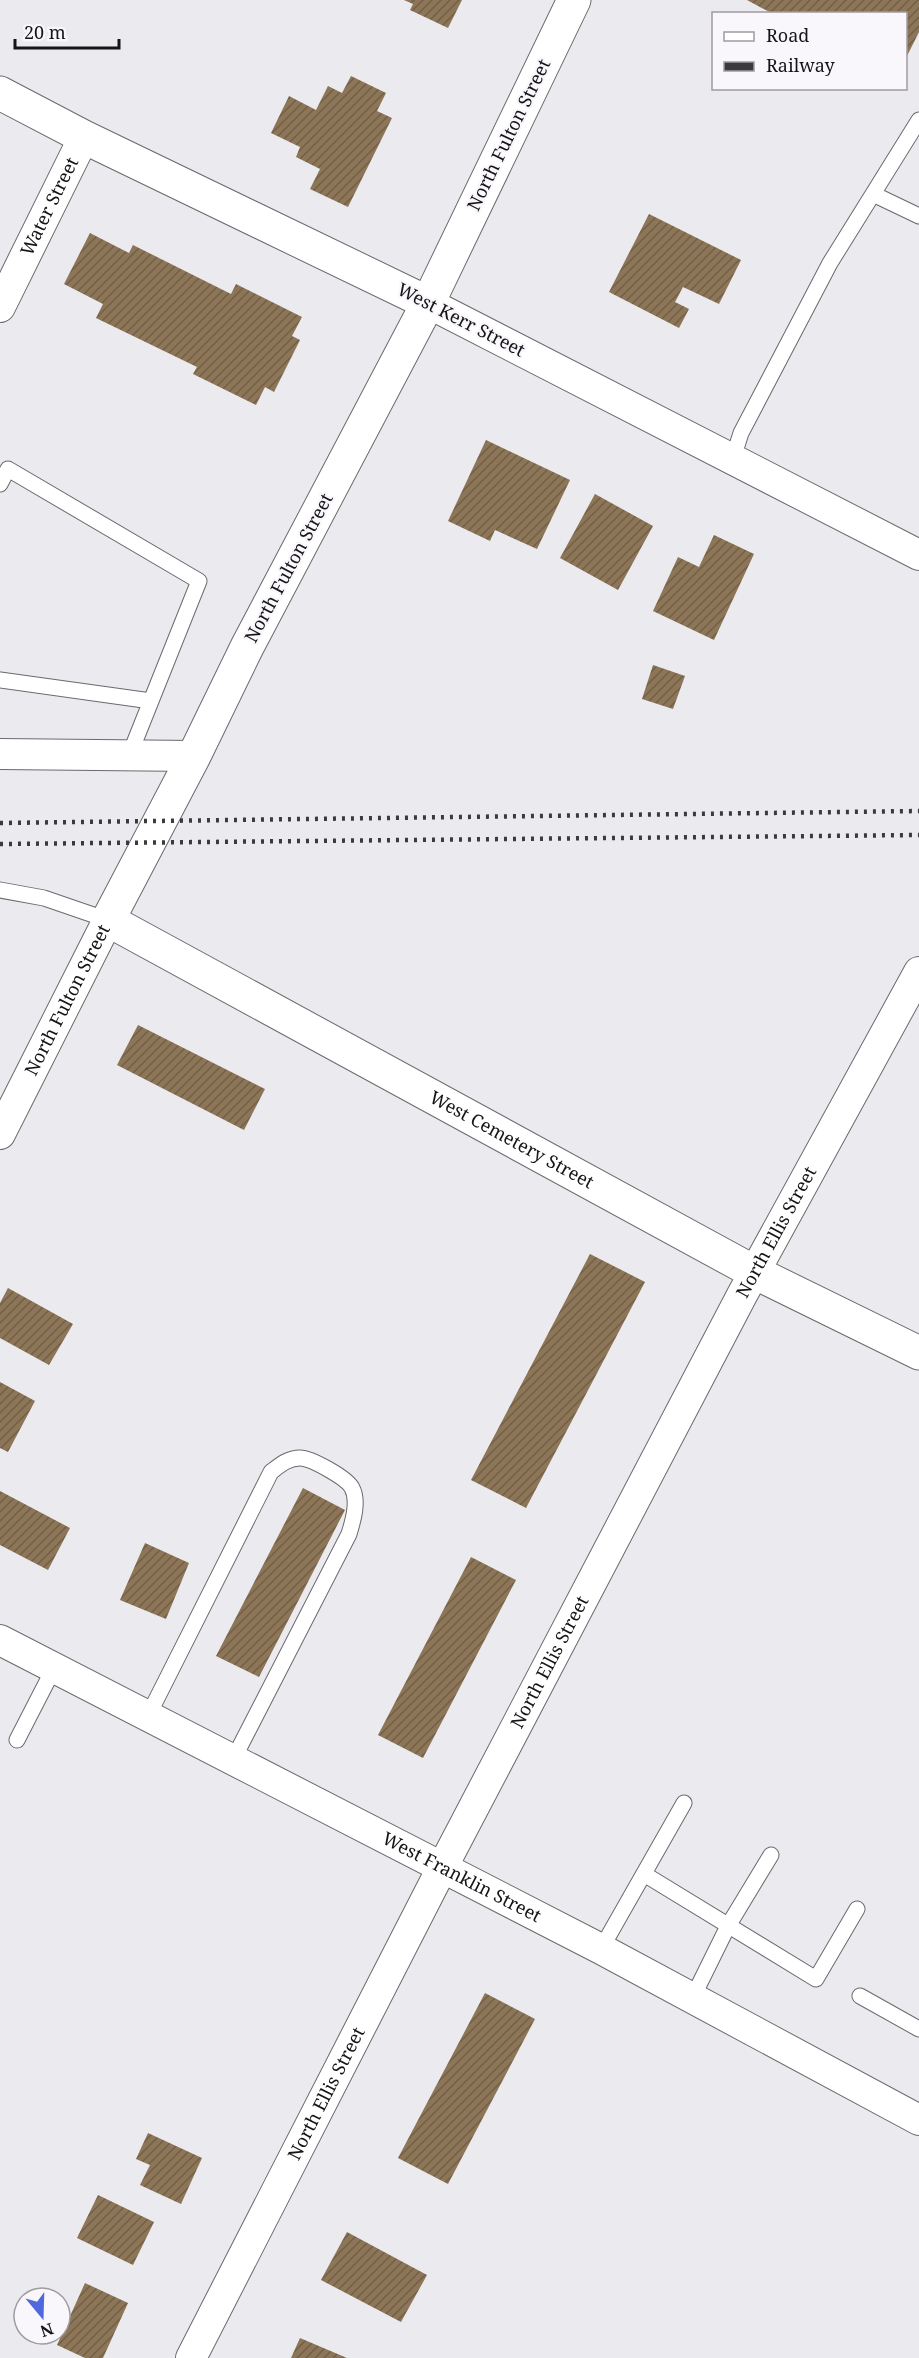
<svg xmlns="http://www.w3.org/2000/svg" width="919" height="2358" viewBox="0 0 919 2358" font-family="'Noto Serif',serif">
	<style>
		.building { fill: url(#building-hatch) }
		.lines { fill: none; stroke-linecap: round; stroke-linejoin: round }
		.lane-casing { stroke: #6b696d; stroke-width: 17 }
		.street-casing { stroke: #6b696d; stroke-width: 32 }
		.secondary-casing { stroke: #6b696d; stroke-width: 35 }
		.lane { stroke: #fff; stroke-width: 15 }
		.street { stroke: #fff; stroke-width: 30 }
		.secondary { stroke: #fff; stroke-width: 33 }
		.rail { stroke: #3a393b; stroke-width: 4.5; stroke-dasharray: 3 6; stroke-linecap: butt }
		.labels { text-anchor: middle; stroke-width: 4.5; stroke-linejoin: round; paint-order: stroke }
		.street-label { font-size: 18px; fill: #151416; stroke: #f9f7fc }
	</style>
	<defs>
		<pattern id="building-hatch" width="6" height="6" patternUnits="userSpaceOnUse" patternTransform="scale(1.5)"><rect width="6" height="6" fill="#8d7557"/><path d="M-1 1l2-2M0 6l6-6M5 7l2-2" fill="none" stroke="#725f47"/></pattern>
	</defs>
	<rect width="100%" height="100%" fill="#ebeaee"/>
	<path class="building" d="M404 0H462L448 28 410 10 413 4Z
		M747 0H919V32L906 58V14H773Z
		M351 76 386 93 377 111 392 118 348 207 310 189 320 169 296 157 300 147 271 133 289 96 316 110 328 86 342 93Z
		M649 214 741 260 719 304 683 287 675 302 689 309 679 328 609 292Z
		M90 233 129 253 133 245 231 294 236 284 302 317 292 336 300 340 274 392 265 387 256 405 193 374 197 367 96 318 103 304 64 284Z
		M486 440 570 480 537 549 495 530 490 541 448 521Z
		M595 494 653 526 618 590 560 558Z
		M714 535 754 554 714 640 653 611 678 557 699 567Z
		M653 665 685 676 673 709 642 699Z
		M138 1025 265 1089 244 1130 117 1065Z
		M590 1254 645 1282 526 1508 471 1480Z
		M8 1288 73 1324 49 1365 0 1338V1303Z
		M0 1382 35 1401 8 1452 0 1448Z
		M303 1488 345 1510 259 1677 216 1656Z
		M0 1491 70 1528 48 1570 0 1545Z
		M145 1543 189 1563 166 1619 120 1600Z
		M471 1557 516 1580 423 1758 378 1735Z
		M485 1993 535 2019 448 2184 398 2158Z
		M148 2133 202 2158 181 2204 140 2185 150 2165 136 2159Z
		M98 2195 154 2222 133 2265 77 2238Z
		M347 2232 427 2275 401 2322 321 2280Z
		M85 2283 128 2303 103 2358H85L57 2345Z
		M300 2338 347 2358H291Z"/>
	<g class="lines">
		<defs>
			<path id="lane" d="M873 194 919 216
				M733 458 741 433 830 263 919 120
				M0 484 8 469 199 581 129 756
				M0 680 151 701
				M0 890 44 898 108 920
				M148 1716 271 1472C280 1465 288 1458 300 1458 311 1458 347 1478 352 1488 359 1501 353 1521 349 1534L233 1760
				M17 1740 54 1668
				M644 1874 816 1979 857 1909
				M601 1949 684 1803
				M860 1996 919 2029
				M692 1999 728 1926 771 1855"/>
			<g id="street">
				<path d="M428 303 919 555"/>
				<path id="s1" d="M0 307 84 137"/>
				<path d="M0 754 194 756"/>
				<path id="s2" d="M0 1134 108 920"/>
				<path id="s3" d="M0 1640 601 1949 919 2120"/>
				<path id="s4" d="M191 2358 442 1868 742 1295 919 972"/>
			</g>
			<g id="secondary">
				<path id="s5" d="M574 0 428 303 247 647 194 756 108 920 754 1272 919 1353"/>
				<path d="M0 93 84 137 428 303"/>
			</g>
		</defs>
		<use href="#lane" class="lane-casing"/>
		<use href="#street" class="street-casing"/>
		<use href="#secondary" class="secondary-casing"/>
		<use href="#lane" class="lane"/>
		<use href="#street" class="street"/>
		<use href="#secondary" class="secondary"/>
		<path class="rail" d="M0 823 919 811
			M0 844 919 835"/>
	</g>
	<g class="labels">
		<g class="street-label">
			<text transform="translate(509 135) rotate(-64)" y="6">North Fulton Street</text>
			<text dy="6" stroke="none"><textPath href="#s1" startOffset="112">Water Street</textPath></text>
			<text transform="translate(461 320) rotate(27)" y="6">West Kerr Street</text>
			<text transform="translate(289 568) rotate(-62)" y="6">North Fulton Street</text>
			<text dy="6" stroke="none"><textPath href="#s2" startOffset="150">North Fulton Street</textPath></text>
			<text dy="6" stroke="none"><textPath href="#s5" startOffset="1491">West Cemetery Street</textPath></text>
			<text dy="6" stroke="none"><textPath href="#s4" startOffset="1269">North Ellis Street</textPath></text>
			<text dy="6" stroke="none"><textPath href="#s4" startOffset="783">North Ellis Street</textPath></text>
			<text dy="6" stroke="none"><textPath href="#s3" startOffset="519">West Franklin Street</textPath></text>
			<text dy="6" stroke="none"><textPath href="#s4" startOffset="297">North Ellis Street</textPath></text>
		</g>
	</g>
	<rect x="712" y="12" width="195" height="78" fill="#f9f7fc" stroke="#9e9ca0" stroke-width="1.5"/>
	<rect x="724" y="32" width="30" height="9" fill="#ffffff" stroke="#9e9ca0" stroke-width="1.5"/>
	<text x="766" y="42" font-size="18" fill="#151416">Road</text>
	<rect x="724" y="62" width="30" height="9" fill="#3a393b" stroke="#9e9ca0" stroke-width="1.5"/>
	<text x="766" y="72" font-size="18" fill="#151416">Railway</text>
	<g transform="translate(42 2316) rotate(161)"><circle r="28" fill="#f9f7fc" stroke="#9e9ca0" stroke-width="1.5"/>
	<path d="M0-4.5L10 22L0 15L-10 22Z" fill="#4d69dd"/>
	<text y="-9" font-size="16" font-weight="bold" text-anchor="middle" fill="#151416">N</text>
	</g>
	<path d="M15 39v9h104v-9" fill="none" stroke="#151416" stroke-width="3"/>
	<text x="24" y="39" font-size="18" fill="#151416" stroke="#f9f7fc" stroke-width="4.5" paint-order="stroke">20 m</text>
</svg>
